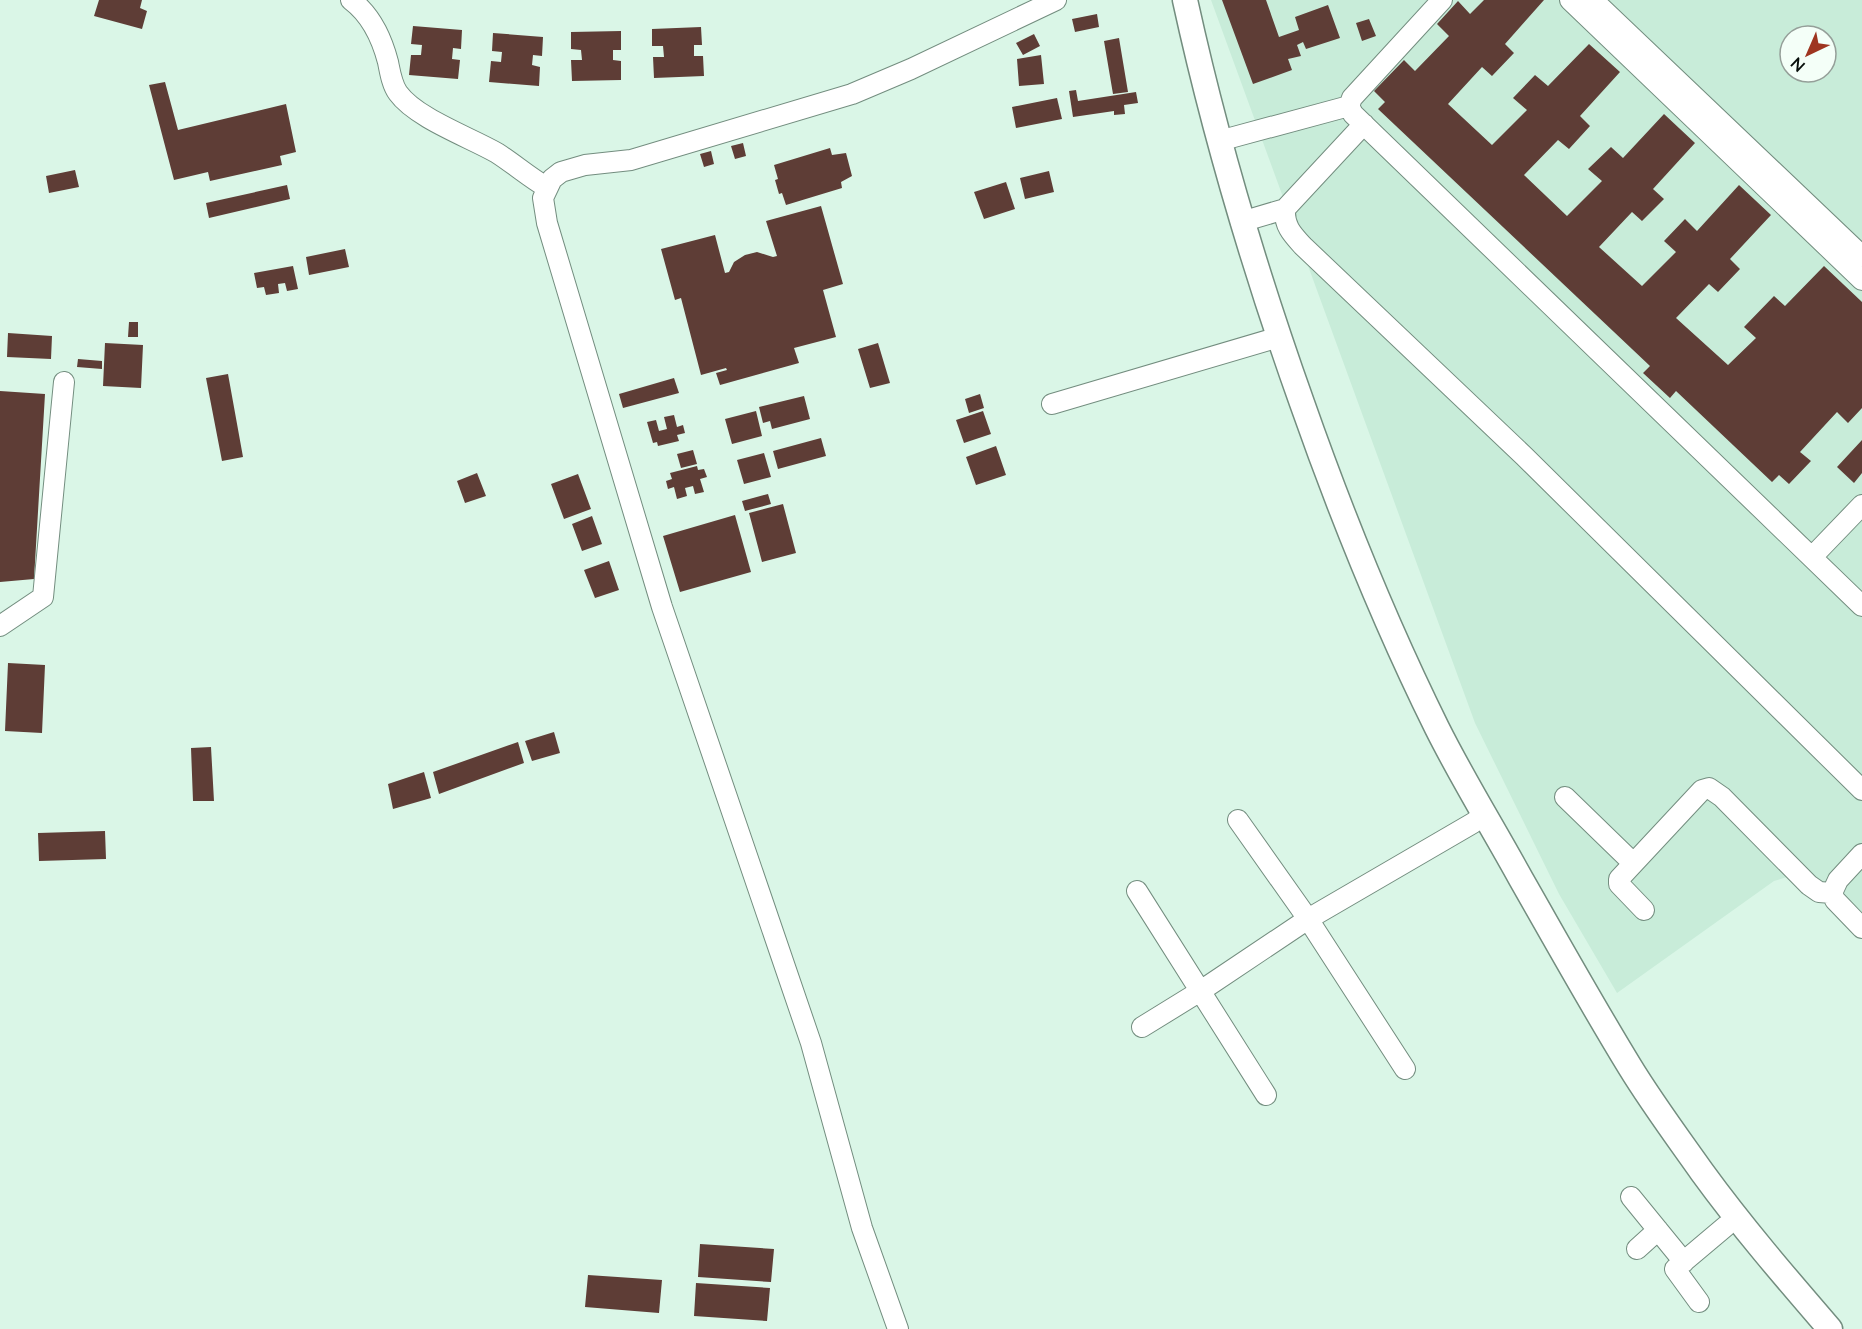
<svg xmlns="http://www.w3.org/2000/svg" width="1862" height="1329" viewBox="0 0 1862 1329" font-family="Lato,sans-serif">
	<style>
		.built { fill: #c8ecd9; fill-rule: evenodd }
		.building { fill: #5e3d36 }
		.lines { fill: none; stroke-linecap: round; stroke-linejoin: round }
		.minor-casing { stroke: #738d7f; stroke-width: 22 }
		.major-casing { stroke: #738d7f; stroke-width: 27 }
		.minor { stroke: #fff; stroke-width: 20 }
		.major { stroke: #fff; stroke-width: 24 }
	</style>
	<rect width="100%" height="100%" fill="#daf6e7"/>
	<path class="built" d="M1211 0H1862V926L1800 873 1774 881 1617 993 1559 894 1475 723ZM1790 36H1826V72H1790Z"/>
	<path class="building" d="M99 0H142L140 8 147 11 142 29 94 16Z
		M1222 0H1266L1279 37 1299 30 1295 17 1328 5 1340 38 1306 49 1303 42 1297 45 1301 56 1288 59 1292 70 1253 84Z
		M1484 0H1544L1505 44 1514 53 1492 76 1482 67 1448 104 1492 145 1527 110 1513 98 1535 75 1548 86 1589 44 1620 72 1580 116 1590 126 1569 149 1558 140 1524 175 1567 216 1602 181 1588 169 1611 147 1623 158 1664 114 1695 143 1653 189 1664 199 1642 221 1632 212 1599 247 1642 286 1676 252 1664 241 1685 219 1697 231 1739 185 1771 215 1730 259 1740 269 1718 292 1709 284 1676 318 1728 365 1756 338 1744 327 1774 296 1785 306 1824 266 1862 302V408L1848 423 1837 412 1800 452 1811 461 1789 484 1779 475 1772 482 1676 391 1670 398 1643 373 1650 366 1378 109 1385 102 1374 91 1404 60 1415 71 1449 36 1437 24 1458 1 1470 14Z
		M1097 14 1099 27 1075 32 1072 19Z
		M1369 19 1376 36 1362 41 1356 23Z
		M413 26 462 30 461 49 453 48 452 59 460 60 458 79 409 75 411 55H421L422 45 411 44Z
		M701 27 702 45H694V56H703L704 76 654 78 653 57H664L663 46H652V29Z
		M621 31V50H613V60L621 61V80L572 81 571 60H582L581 50 571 49V32Z
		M493 33 543 37 542 56 533 55 532 65 540 67 539 86 489 82 491 61 501 62 502 52 492 51Z
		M1034 34 1040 46 1023 55 1016 43Z
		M1119 38 1128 92 1113 94 1104 41Z
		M1041 55 1044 84 1019 86 1017 59Z
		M165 82 178 130 286 104 296 152 280 156 282 165 210 181 208 172 174 180 149 85Z
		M1076 90 1078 101 1136 92 1138 103 1124 105 1125 114 1114 115V111L1073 117 1069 91Z
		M1057 98 1062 119 1016 128 1012 107Z
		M743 143 746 156 735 159 731 146Z
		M830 148 832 155 846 153 852 176 841 182 842 188 786 205 782 193 779 194 775 180 778 179 774 165Z
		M711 151 714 164 704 167 700 154Z
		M75 170 79 187 49 193 46 176Z
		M1049 171 1054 192 1025 199 1020 178Z
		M1006 182 1015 209 984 219 974 192Z
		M287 185 290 199 209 218 206 203Z
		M821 206 843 284 823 290 836 337 794 348 799 363 720 385 716 373 727 370 726 368 701 375 681 298 675 300 661 249 715 235 725 273 729 272 734 262 745 255 757 252 773 257 777 256 766 221Z
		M345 249 349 267 309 275 306 257Z
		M293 266 298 289 287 291 285 283 278 284 279 293 266 295 264 287 257 288 254 273Z
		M129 322H138V337H128Z
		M8 333 52 336 51 359 7 357Z
		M105 343 143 345 141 388 103 386Z
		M878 343 890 383 870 388 858 349Z
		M78 359 102 361V369L77 367Z
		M228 374 243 457 222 461 206 378Z
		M674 378 679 393 623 408 619 394Z
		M0 391 45 394 34 579 0 582Z
		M980 394 984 408 969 413 965 399Z
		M804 396 810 419 772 429 770 421 763 423 759 407Z
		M756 411 762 436 732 444 725 419Z
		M983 411 991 434 964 443 956 420Z
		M674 415 677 427 683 425 685 433 677 435 679 441 658 446 657 442 653 443 647 422 656 420 659 431 667 429 664 417Z
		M821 438 826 456 778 469 773 451Z
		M1862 440V473L1854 483 1837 467Z
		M996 446 1006 475 976 485 966 457Z
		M693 450 697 464 681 468 677 454Z
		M764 453 771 477 744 484 737 460Z
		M697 466 698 470 704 469 707 477 700 479 704 492 695 494 693 486 685 488 687 496 677 499 674 487 668 489 666 481 672 479 670 473Z
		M477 473 486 496 465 503 457 481Z
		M578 474 591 509 564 519 551 484Z
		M768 494 771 504 745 511 742 501Z
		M783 504 796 553 762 562 749 513Z
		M735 515 751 572 680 592 663 536Z
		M592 516 602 544 582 551 572 524Z
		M609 561 619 590 595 598 584 570Z
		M8 663 45 665 42 733 5 731Z
		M554 732 560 753 532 761 525 741Z
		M518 742 524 763 439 794 433 772Z
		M211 747 214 801H193L191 748Z
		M424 772 431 798 393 809 388 784Z
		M105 831 106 859 39 861 38 833Z
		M700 1244 774 1249 771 1282 698 1277Z
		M588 1275 662 1280 659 1313 585 1307Z
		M696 1283 770 1288 767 1321 694 1316Z"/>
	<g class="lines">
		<defs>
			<path id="minor" d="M351 0C371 15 382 39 388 62 390 72 392 85 398 93 416 118 469 137 497 153 514 164 529 177 546 187
				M1442 0 1352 98 1349 106 1353 114 1862 606
				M1570 0 1862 280
				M1593 0 1862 256
				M1364 124 1285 209C1284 226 1292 234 1303 246L1524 456 1862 790
				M1219 141 1349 106
				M1241 222 1285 209
				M1052 404 1279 337
				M1812 557 1862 505
				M0 626 43 597 64 382
				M1565 797 1633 863
				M1238 820 1308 919 1405 1069
				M1862 854 1838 880 1832 893 1835 900 1862 928
				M1137 891 1266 1095
				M1644 910 1619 884V879L1702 790 1709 788 1722 797 1809 885 1819 892 1832 893
				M1142 1027 1202 990 1308 919 1473 823 1485 814
				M1631 1197 1684 1262
				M1637 1249 1658 1230
				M1699 1302 1675 1269 1726 1226
				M898 1329 862 1228 811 1043 662 607 547 223 543 198 552 179 561 172 585 165 631 160 852 94 911 69 1056 0"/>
			<path id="major" d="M1185 0C1215 137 1255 271 1302 403 1341 514 1385 623 1437 728 1463 780 1493 828 1521 879 1557 942 1592 1005 1630 1067 1652 1103 1678 1138 1702 1172 1742 1227 1786 1278 1830 1329"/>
		</defs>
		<use href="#minor" class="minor-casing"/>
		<use href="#major" class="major-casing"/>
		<use href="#minor" class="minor"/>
		<use href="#major" class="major"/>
	</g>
	<g transform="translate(1808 54) rotate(224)"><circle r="28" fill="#f4fff8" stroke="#959f99" stroke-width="1.5"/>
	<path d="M0-4.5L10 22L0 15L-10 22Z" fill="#9e3520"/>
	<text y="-9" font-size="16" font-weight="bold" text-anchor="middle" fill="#060e0a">N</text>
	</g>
</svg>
